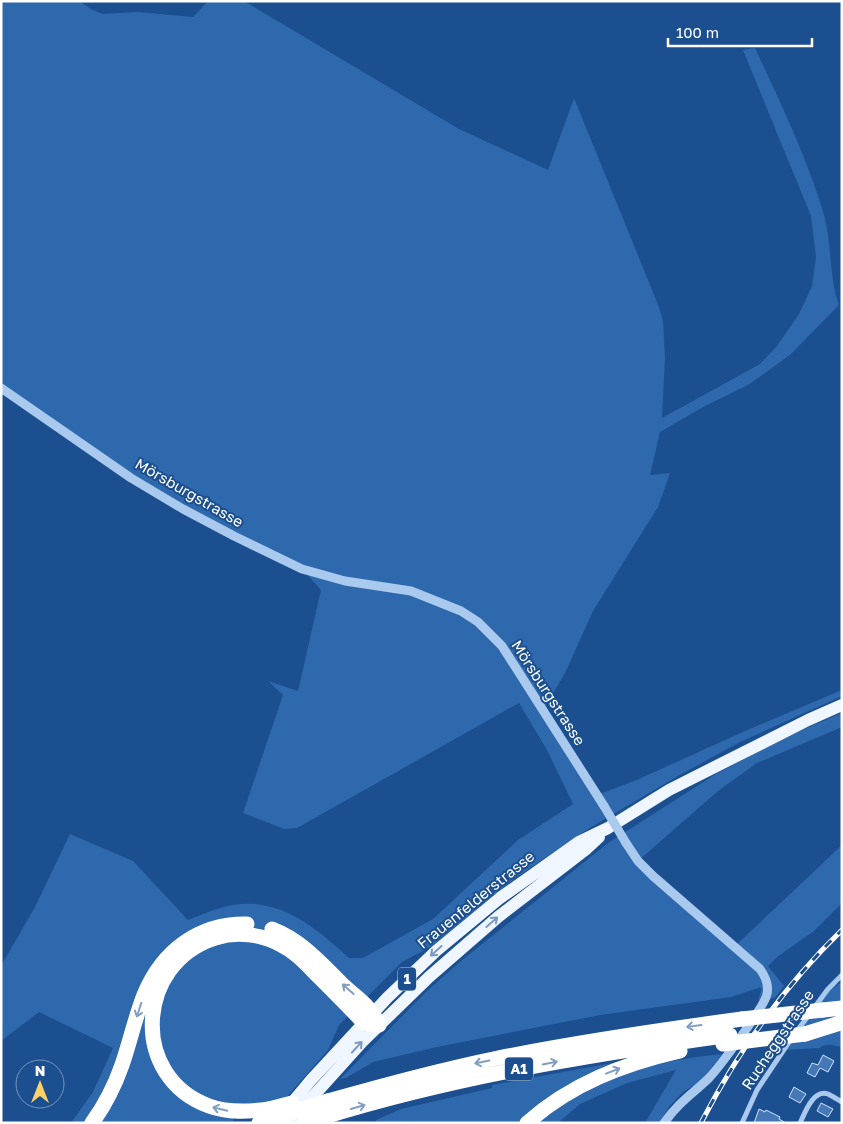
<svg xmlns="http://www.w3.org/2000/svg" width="843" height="1124" viewBox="0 0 843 1124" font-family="'Golos Text',sans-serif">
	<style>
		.green { fill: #2e69ad }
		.building { fill: #4478b7; stroke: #cfe3fa }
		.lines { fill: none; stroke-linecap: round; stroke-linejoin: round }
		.minor { stroke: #a9c9ee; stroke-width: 5 }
		.tertiary { stroke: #a9c9ee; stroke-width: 9 }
		.primary { stroke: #f0f6ff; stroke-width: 12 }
		.motorway { stroke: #fff; stroke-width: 15 }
		.rail-casing { stroke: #fff; stroke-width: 5 }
		.rail { stroke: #1b4f8f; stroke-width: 3; stroke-dasharray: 9; stroke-linecap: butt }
		.tertiary-bridge { stroke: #a9c9ee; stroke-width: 9 }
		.motorway-bridge { stroke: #fff; stroke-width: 15 }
		.oneway { stroke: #7b9ac1 }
		.oneway2 { stroke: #829ec1 }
		.labels { text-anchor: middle; stroke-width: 4; stroke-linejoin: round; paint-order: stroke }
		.shield { fill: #1b4f8f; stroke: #bbcadd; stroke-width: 1 }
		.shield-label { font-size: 14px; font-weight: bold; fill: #fff }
		.street-label { font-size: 15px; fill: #fff; stroke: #1b4f8f }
	</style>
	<rect width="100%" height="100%" fill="#1b4f8f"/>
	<path class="green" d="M1 1H79L91 9 102 14 138 12 193 17 208 1H244L459 129 548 170 574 98 659 307 663 321 665 358 662 418 760 364 777 346 799 314 812 286 816 257 811 216 743 50 755 48C780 102 807 157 824 215 832 243 829 279 839 305L791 354 772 368 748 385 705 406 660 432 650 475 670 473 658 507 593 611 565 673 543 710 597 795 639 779 745 731 842 690V696L740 742 678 776 588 829 545 858 510 882 432 946 402 962 339 1025 328 1050 279 1106 234 1116 233 1123H71L93 1092 113 1048 39 1012 1 1041V966L35 907 70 834 133 861 188 920C199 916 209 911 220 908 274 892 312 924 349 958H363L433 919 518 840 573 804 547 750 519 703 297 828 284 829 243 813 283 695 268 681 298 691 321 590 302 569 183 509 1 388Z
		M842 713V727L757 763 718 791 638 861 734 947 842 845V903L814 931 777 957 768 966 784 986 775 998 758 1000 761 991V987L731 997 600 1015 437 1047 373 1062 346 1078 340 1079 428 990 461 961 608 843 716 774 790 735Z
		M842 982V1047C835 1046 825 1042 820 1048L783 1050 825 992Z
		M722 1054 703 1079 682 1093 668 1108 660 1123H645L676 1070 627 1083 580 1104 558 1123H536C560 1104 587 1087 616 1076 650 1063 686 1058 722 1054Z
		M618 1062 527 1123H376V1120L401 1109 492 1088V1085Z"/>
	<path class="building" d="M823 1055 834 1061 828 1072 820 1068 815 1077 807 1073 812 1063 818 1065Z
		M794 1087 806 1094 800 1103 789 1097Z
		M821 1103 833 1109 828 1117 817 1111Z
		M759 1109 765 1112 766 1110 780 1117 779 1119 786 1123H754Z"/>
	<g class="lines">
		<path class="minor" d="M814 1008 828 989 842 975
			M796 1032 809 1015
			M742 1123 757 1090 791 1039
			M800 1123C805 1113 813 1089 828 1094 832 1096 837 1099 842 1102"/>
		<path class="tertiary" d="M1 388 131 478 183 509 234 536 302 569 345 581 411 591 461 611 478 622 502 646 604 806
			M626 843 638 861 653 876 760 969C765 976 769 985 767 994 765 1006 718 1069 708 1079 691 1095 678 1103 664 1123"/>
		<path class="primary" d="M286 1110 311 1080 387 998 436 951 500 898 579 842 608 828 669 790 808 720 842 705
			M289 1123 362 1042 429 977 498 917 585 850 599 837"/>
		<path class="motorway" d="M272 929C301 940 321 963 343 985 358 999 370 1005 379 1025
			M823 1010 842 1008
			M805 1034 840 1023
			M328 1101C384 1085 440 1070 498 1058 578 1042 660 1030 742 1019
			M269 1109C248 1112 228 1113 209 1106 129 1077 136 963 215 938 237 931 261 934 281 945 296 952 307 965 319 977 334 992 349 1007 364 1023L379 1025
			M92 1123C105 1105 115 1085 122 1065 130 1042 135 1018 144 995 162 951 199 923 247 924
			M305 1123C444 1078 587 1055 730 1035
			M527 1123C571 1084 623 1064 680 1051"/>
		<defs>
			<path id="rail" d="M701 1123C737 1053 785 985 842 930"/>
		</defs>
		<use href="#rail" class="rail-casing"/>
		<use href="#rail" class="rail"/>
		<path class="tertiary-bridge" d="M604 806 626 843"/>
		<path class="motorway-bridge" d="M742 1019 823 1010
			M723 1044 805 1034
			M269 1109 292 1103
			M259 1123 328 1101"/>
	</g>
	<defs><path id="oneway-shaft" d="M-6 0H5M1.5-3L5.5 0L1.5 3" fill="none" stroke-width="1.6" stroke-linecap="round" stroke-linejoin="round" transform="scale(1.25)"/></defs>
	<g class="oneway">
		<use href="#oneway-shaft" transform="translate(492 922) rotate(-41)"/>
		<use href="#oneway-shaft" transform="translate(436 951) rotate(138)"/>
		<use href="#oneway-shaft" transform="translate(357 1047) rotate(-47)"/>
	</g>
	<g class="oneway2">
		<use href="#oneway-shaft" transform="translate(348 989) rotate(-139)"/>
		<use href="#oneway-shaft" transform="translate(139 1010) rotate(108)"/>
		<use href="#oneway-shaft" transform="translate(694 1026) rotate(172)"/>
		<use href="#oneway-shaft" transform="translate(482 1062) rotate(168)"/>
		<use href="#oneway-shaft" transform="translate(550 1063) rotate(-11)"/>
		<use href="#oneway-shaft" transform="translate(613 1071) rotate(-21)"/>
		<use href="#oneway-shaft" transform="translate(358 1107) rotate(-16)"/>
		<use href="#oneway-shaft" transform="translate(220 1109) rotate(-167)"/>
	</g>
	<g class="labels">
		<g class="shield">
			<rect x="398" y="967.5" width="18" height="23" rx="4"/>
			<rect x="505" y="1057.5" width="28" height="23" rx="4"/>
		</g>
		<g class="shield-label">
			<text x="407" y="984">1</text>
			<text x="519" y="1074">A1</text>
		</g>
		<g class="street-label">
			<text transform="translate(189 493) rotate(30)" y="5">Mörsburgstrasse</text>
			<text transform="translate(548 693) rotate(57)" y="5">Mörsburgstrasse</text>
			<text transform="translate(476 900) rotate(-39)" y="5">Frauenfelderstrasse</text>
			<text transform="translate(778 1040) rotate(-56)" y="5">Rucheggstrasse</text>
		</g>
	</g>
	<rect width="843" height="1124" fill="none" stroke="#ffffff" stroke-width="5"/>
	<g transform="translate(40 1084)"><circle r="24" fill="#1b4f8f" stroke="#7695bc"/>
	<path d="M0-4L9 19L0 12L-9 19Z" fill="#ffd166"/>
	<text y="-8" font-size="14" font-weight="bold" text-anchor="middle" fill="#ffffff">N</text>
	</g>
	<path d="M668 38v8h144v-8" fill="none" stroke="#ffffff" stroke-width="2.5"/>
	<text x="676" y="38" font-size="15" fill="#ffffff" stroke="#1b4f8f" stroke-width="4" paint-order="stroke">100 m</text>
</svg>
